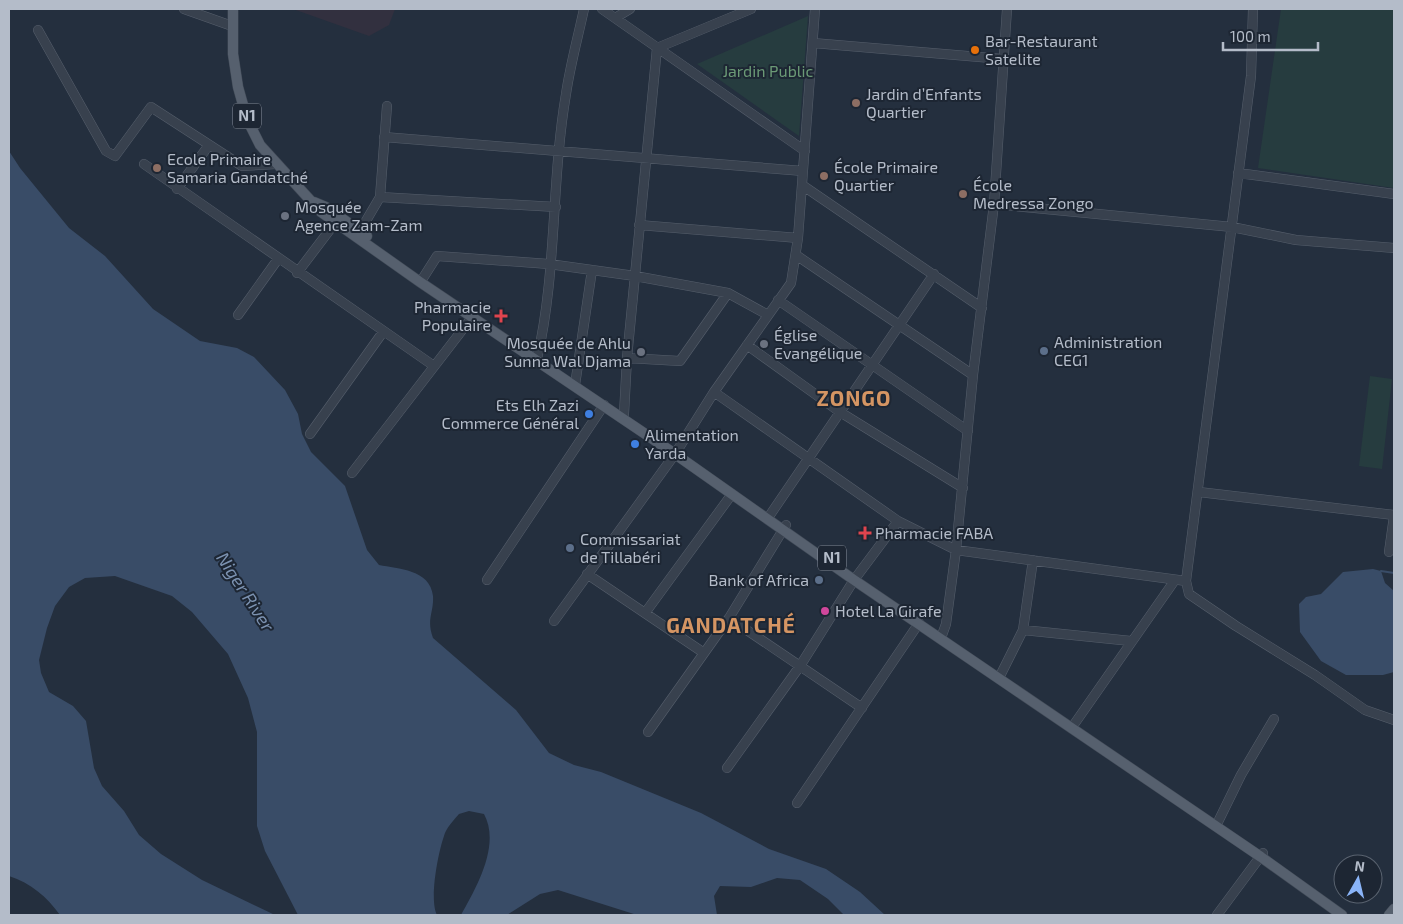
<svg xmlns="http://www.w3.org/2000/svg" width="1403" height="924" viewBox="0 0 1403 924" font-family="'Exo 2',sans-serif">
	<style>
		.medical { fill: #32303f }
		.green { fill: #263c3f }
		.water { fill: #394c67 }
		.lines { fill: none; stroke-linecap: round; stroke-linejoin: round }
		.stream { stroke: #394c67; stroke-width: 2 }
		.minor-casing { stroke: #565f6c; stroke-width: 10 }
		.major-casing { stroke: #414a57; stroke-width: 11 }
		.minor { stroke: #38414e; stroke-width: 9 }
		.major { stroke: #56606e; stroke-width: 10 }
		.food-dot { fill: #e8710a; stroke: #1d2633; stroke-width: 2 }
		.education-dot { fill: #8d6e63; stroke: #1d2633; stroke-width: 2 }
		.worship-dot { fill: #6b7280; stroke: #1d2633; stroke-width: 2 }
		.health-dot { fill: #e0444e; stroke: #1d2633; stroke-width: 2 }
		.service-dot { fill: #5c6f8a; stroke: #1d2633; stroke-width: 2 }
		.shop-dot { fill: #3f7fe0; stroke: #1d2633; stroke-width: 2 }
		.hotel-dot { fill: #d1479c; stroke: #1d2633; stroke-width: 2 }
		.labels { text-anchor: middle; stroke-width: 4; stroke-linejoin: round; paint-order: stroke }
		.shield { fill: #1d2633; stroke: #878f9c; stroke-width: 1 }
		.shield-label { font-size: 15px; font-weight: bold; fill: #b4bcc9 }
		.poi-label { font-size: 16px; fill: #b4bcc9; stroke: #1d2633; text-anchor: start }
		.park-label { font-size: 16px; fill: #6b9a76; stroke: #1d2633 }
		.water-label { font-size: 18px; font-style: italic; fill: #7c92b1; stroke: #1d2633 }
		.district-label { font-size: 21px; font-weight: bold; letter-spacing: 1px; fill: #d59563; stroke: #1d2633 }
	</style>
	<rect width="100%" height="100%" fill="#242f3e"/>
	<path class="medical" d="M293 9H395L389 25 369 36Z"/>
	<path class="green" d="M1281 9H1394V188L1258 168Z
		M808 16 799 136 697 64Z
		M1370 376 1392 379 1382 469 1359 466Z"/>
	<path class="water" d="M9 151 20 168 69 228 105 256 153 309 200 341 237 348 254 357 285 390 298 414 302 434 311 452 345 486 367 550 379 565C398 569 430 569 433 596 434 613 426 619 433 638L516 710 549 753 574 765 601 772 701 813 769 849 826 869 860 892 885 915H844L828 899 800 880 777 878 751 887 720 886 714 896 717 915H637L558 890 540 894 507 915H461C476 888 501 845 484 814L469 811 459 814C454 820 446 828 444 836 438 853 429 900 437 915H298L265 851 257 826V732L248 698 228 654 192 612 172 596 115 576 85 578 69 587 55 606 47 628 39 660 41 673 49 692 73 706 86 721 94 768 102 786 124 811 139 835 161 854 202 880 275 915H60C47 897 31 883 9 876Z
		M1373 569 1381 571 1385 583 1394 591V672L1383 675H1346L1321 661 1300 632 1299 604 1306 597 1321 594 1343 572Z"/>
	<g class="lines">
		<path class="stream" d="M1381 571 1394 573"/>
		<defs>
			<path id="minor" d="M184 9 232 26
				M602 9 805 151
				M1253 9 1251 76 1186 581 1189 594 1236 626 1315 675 1365 710 1394 720
				M615 18 630 9
				M38 30 106 151 115 156 151 107 242 166 276 164
				M813 43 1003 59
				M384 137 803 171
				M144 164 434 366
				M1238 173 1394 194
				M802 185 982 308
				M177 189 209 145
				M380 197 556 207
				M994 204 1232 227 1296 240 1394 248
				M639 225 798 238
				M360 231 380 197 387 106
				M796 255 973 375
				M297 273 335 223
				M423 278 437 256 549 264 635 276 728 293 768 315
				M778 300 968 431
				M238 315 278 259
				M747 345 840 412 963 488
				M627 358 680 361 728 293
				M537 359C557 273 551 182 566 94 570 66 578 37 584 9
				M575 385 592 270
				M714 392 898 521 956 550 1186 581
				M624 414 627 358 657 48 751 9
				M310 434 383 332
				M352 473 473 316
				M1199 492 1394 515
				M770 515 934 274
				M1389 552 1394 516
				M587 574 704 653
				M487 580 604 405
				M645 613 732 494
				M729 618 862 708
				M554 621 675 454 714 392 791 283 798 238 815 9
				M1023 630 1131 641
				M941 638 946 624 956 550 973 375 994 204 1007 9
				M1001 674 1023 630 1033 560
				M1075 723 1175 580
				M648 732 729 618 786 525
				M727 768 800 666 854 580 898 521
				M797 803 919 623
				M1216 826 1241 775 1274 719
				M1217 915 1263 853"/>
			<path id="major" d="M233 9V54L238 87 247 119 260 145 321 212 420 282 675 454 854 580 1261 857 1342 915
				M314 202 326 207 367 236
				M1389 915 1394 909"/>
		</defs>
		<use href="#minor" class="minor-casing"/>
		<use href="#major" class="major-casing"/>
		<use href="#minor" class="minor"/>
		<use href="#major" class="major"/>
	</g>
	<circle class="food-dot" cx="975" cy="50" r="5"/>
	<g class="education-dot">
		<circle cx="856" cy="103" r="5"/>
		<circle cx="157" cy="168" r="5"/>
		<circle cx="824" cy="176" r="5"/>
		<circle cx="963" cy="194" r="5"/>
	</g>
	<g class="worship-dot">
		<circle cx="285" cy="216" r="5"/>
		<circle cx="764" cy="344" r="5"/>
		<circle cx="641" cy="352" r="5"/>
	</g>
	<g class="health-dot">
		<path d="M498.5 308.5h5v5h5v5h-5v5h-5v-5h-5v-5h5z"/>
		<path d="M862.5 525.5h5v5h5v5h-5v5h-5v-5h-5v-5h5z"/>
	</g>
	<g class="service-dot">
		<circle cx="1044" cy="351" r="5"/>
		<circle cx="570" cy="548" r="5"/>
		<circle cx="819" cy="580" r="5"/>
	</g>
	<g class="shop-dot">
		<circle cx="589" cy="414" r="5"/>
		<circle cx="635" cy="444" r="5"/>
	</g>
	<circle class="hotel-dot" cx="825" cy="611" r="5"/>
	<g class="labels">
		<g class="shield">
			<rect x="233" y="103.5" width="28" height="25" rx="4"/>
			<rect x="818" y="545.5" width="28" height="25" rx="4"/>
		</g>
		<g class="shield-label">
			<text x="247" y="121">N1</text>
			<text x="832" y="563">N1</text>
		</g>
		<g class="poi-label">
			<text x="985" y="47">Bar-Restaurant<tspan x="985" dy="18">Satelite</tspan></text>
			<text x="866" y="100">Jardin d’Enfants<tspan x="866" dy="18">Quartier</tspan></text>
			<text x="167" y="165">Ecole Primaire<tspan x="167" dy="18">Samaria Gandatché</tspan></text>
			<text x="834" y="173">École Primaire<tspan x="834" dy="18">Quartier</tspan></text>
			<text x="973" y="191">École<tspan x="973" dy="18">Medressa Zongo</tspan></text>
			<text x="295" y="213">Mosquée<tspan x="295" dy="18">Agence Zam-Zam</tspan></text>
			<text x="491" y="313" text-anchor="end">Pharmacie<tspan x="491" dy="18">Populaire</tspan></text>
			<text x="774" y="341">Église<tspan x="774" dy="18">Evangélique</tspan></text>
			<text x="1054" y="348">Administration<tspan x="1054" dy="18">CEG1</tspan></text>
			<text x="631" y="349" text-anchor="end">Mosquée de Ahlu<tspan x="631" dy="18">Sunna Wal Djama</tspan></text>
			<text x="579" y="411" text-anchor="end">Ets Elh Zazi<tspan x="579" dy="18">Commerce Général</tspan></text>
			<text x="645" y="441">Alimentation<tspan x="645" dy="18">Yarda</tspan></text>
			<text x="875" y="539">Pharmacie FABA</text>
			<text x="580" y="545">Commissariat<tspan x="580" dy="18">de Tillabéri</tspan></text>
			<text x="809" y="586" text-anchor="end">Bank of Africa</text>
			<text x="835" y="617">Hotel La Girafe</text>
		</g>
		<g class="park-label">
			<text x="768" y="77">Jardin Public</text>
		</g>
		<g class="water-label">
			<text transform="translate(245 592) rotate(57)" y="6">Niger River</text>
		</g>
		<g class="district-label">
			<text x="854" y="406">ZONGO</text>
			<text x="731" y="633">GANDATCHÉ</text>
		</g>
	</g>
	<rect width="1403" height="924" fill="none" stroke="#b4bcc9" stroke-width="20"/>
	<g transform="translate(1358 879) rotate(8)"><circle r="24" fill="#1d2633" stroke="#59626f"/>
	<path d="M0-4L9 19L0 12L-9 19Z" fill="#8ab4f8"/>
	<text y="-8" font-size="14" font-weight="bold" text-anchor="middle" fill="#b4bcc9">N</text>
	</g>
	<path d="M1223 42v8h95v-8" fill="none" stroke="#b4bcc9" stroke-width="2.5"/>
	<text x="1230" y="42" font-size="15" fill="#b4bcc9" stroke="#1d2633" stroke-width="4" paint-order="stroke">100 m</text>
</svg>
